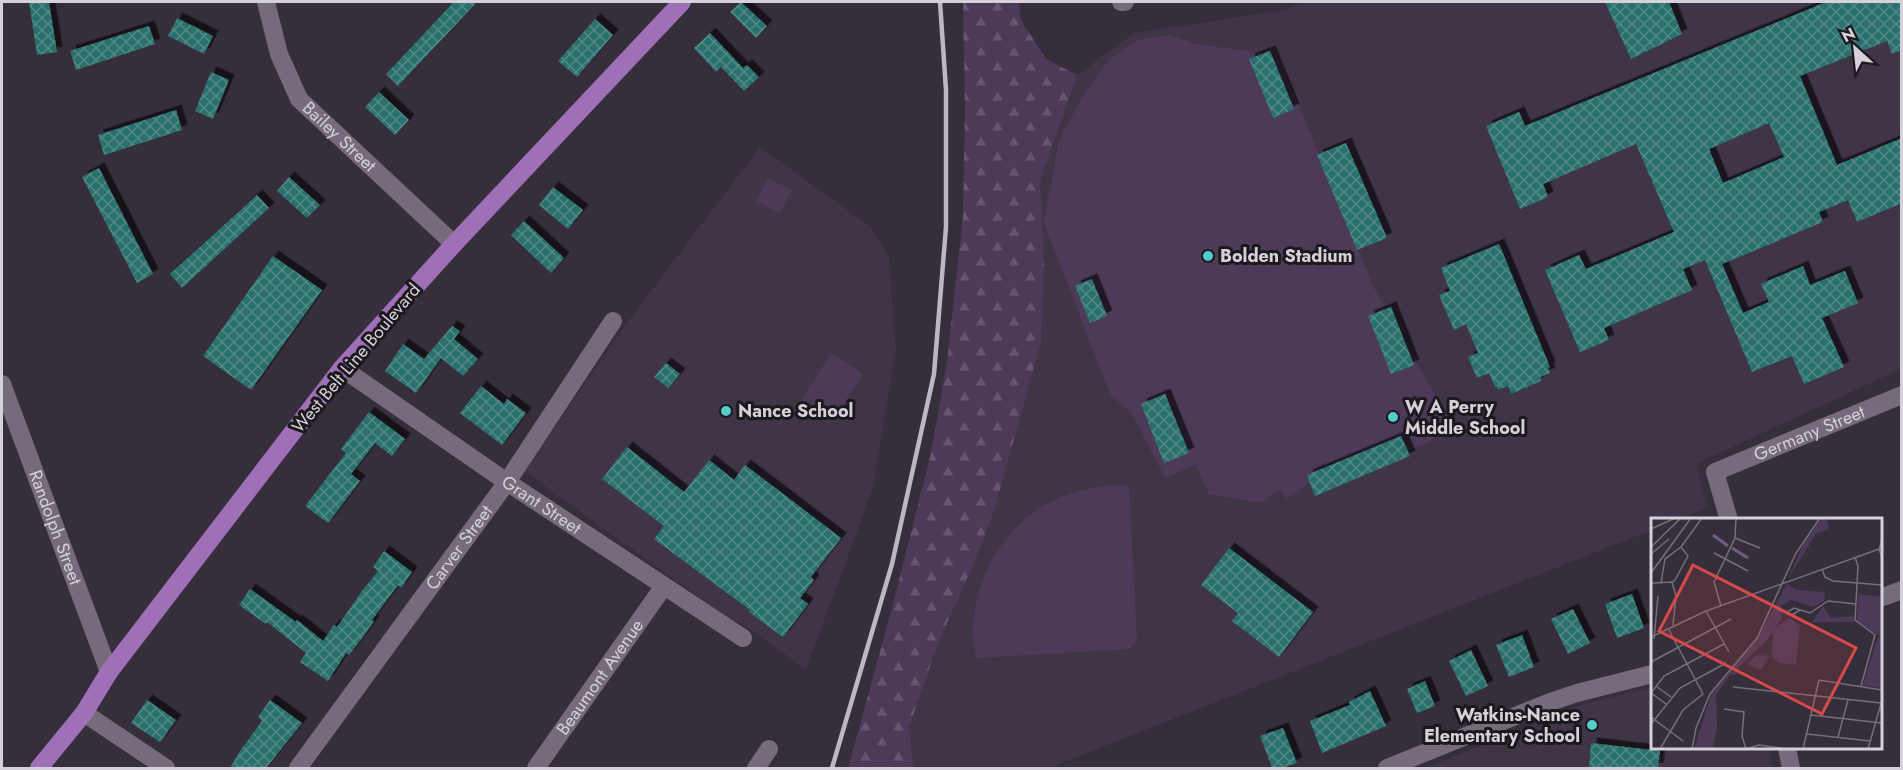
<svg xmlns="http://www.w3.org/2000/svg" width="1903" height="770" viewBox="0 0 1903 770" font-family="Jost,sans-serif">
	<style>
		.built { fill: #403447 }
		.forest { fill: url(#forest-firs) }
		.park { fill: #4d3a58 }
		.building { fill: url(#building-cross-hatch); fill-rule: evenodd; filter: url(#shadow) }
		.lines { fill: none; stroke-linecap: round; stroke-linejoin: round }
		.minor { stroke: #756b7a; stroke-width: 18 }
		.major { stroke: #9f70b7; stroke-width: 18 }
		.rail { stroke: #bdb7c1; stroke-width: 4.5 }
		.poi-dot { fill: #54cdc8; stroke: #1b181e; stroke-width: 2 }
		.labels { text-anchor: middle; stroke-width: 6; stroke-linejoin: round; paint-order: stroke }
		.street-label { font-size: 18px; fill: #d5d0d9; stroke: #1b181e }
		.poi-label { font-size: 18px; font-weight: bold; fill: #d5d0d9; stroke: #1b181e; text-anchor: start }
		.inset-river { fill: none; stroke: #755b84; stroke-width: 3 }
		.inset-road { fill: none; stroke: #766f7a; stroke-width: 1.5 }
		.view { fill: #d64a4b; fill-opacity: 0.15; stroke: #d64a4b; stroke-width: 3 }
		.inset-edge { fill: none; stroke: #d5d0d9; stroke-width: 3 }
	</style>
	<defs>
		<pattern id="forest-firs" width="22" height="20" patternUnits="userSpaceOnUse" patternTransform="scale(1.5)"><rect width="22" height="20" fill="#4d3a58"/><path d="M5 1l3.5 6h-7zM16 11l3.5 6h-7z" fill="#66556f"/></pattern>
		<pattern id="building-cross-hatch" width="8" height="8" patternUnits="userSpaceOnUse" patternTransform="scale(1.5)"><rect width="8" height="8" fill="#2a706c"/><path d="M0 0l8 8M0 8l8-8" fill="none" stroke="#528a87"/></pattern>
		<filter id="shadow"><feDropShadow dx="5.5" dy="-5.5" stdDeviation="0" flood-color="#0009"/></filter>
	</defs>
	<rect width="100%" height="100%" fill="#362e3b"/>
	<path class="built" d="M1302 2H1901V369L1696 464 1708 508 1678 519 1652 520V530L1049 768H902L893 742 1018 215 1077 75 1134 33 1284 10Z
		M760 147 871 227 889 257 896 351 873 488 806 670 752 630 724 615 659 569 524 471 627 323Z
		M1652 687V748H1768L1773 768H1425L1587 703Z"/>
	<path class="forest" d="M963 2H1019L1021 20 1046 59 1077 75 1040 181 1044 263 1041 341 995 508 973 565 938 643 909 727 913 768H848L892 608 931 453 947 362 963 216 965 107Z"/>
	<path class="park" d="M1168 35 1197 44 1260 53 1275 47 1374 288 1449 419 1431 441 1312 489 1309 483 1287 499 1280 489 1260 503 1209 494 1196 465 1165 478 1132 413 1111 396 1044 223 1059 140 1081 99 1109 60 1137 40Z
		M768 178 792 190 780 213 756 201Z
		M831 353 863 374 833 421 801 401Z
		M1109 485 1129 486 1137 639 1129 649 976 658C975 648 972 636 973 626 977 571 1008 520 1059 498 1075 491 1092 488 1109 485Z"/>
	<path class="building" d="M29 2H49L57 52 37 55Z
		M454 2H477L398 86 386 74Z
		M741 2 767 26 756 38 730 12Z
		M1605 2H1669L1682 34 1631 59Z
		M1826 2H1902V50L1892 54 1887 41 1800 76 1837 165 1902 138V203L1857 222 1848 200 1819 212 1823 222 1722 264 1743 313 1769 302 1761 284 1803 266 1810 285 1845 271 1858 303 1822 318 1844 367 1804 384 1792 356 1752 372 1705 260 1683 269 1692 290 1604 328 1609 340 1580 352 1545 270 1579 255 1586 269 1674 232 1636 144 1543 184 1548 197 1520 209 1486 126 1519 112 1525 126ZM1769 123 1784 157 1723 183 1709 149Z
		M177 18 213 36 204 54 168 36Z
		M595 19 613 35 577 77 558 61Z
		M149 26 155 44 76 70 70 51Z
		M710 33 743 68 747 65 759 77 744 91 721 67 716 72 694 48Z
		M1270 51 1294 109 1273 118 1249 59Z
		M211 72 229 80 213 119 195 111Z
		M379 92 409 120 395 135 365 107Z
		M176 110 182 130 104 155 98 135Z
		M1346 143 1387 238 1357 250 1317 155Z
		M99 168 153 274 137 283 82 177Z
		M289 177 320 205 307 218 277 191Z
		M553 187 583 210 568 229 539 205Z
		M257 195 269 208 182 288 170 274Z
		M524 221 564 258 551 273 511 235Z
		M1499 244 1550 367 1548 368 1550 373 1540 377 1541 381 1511 394 1508 386 1498 390 1497 386 1495 387 1489 373 1477 378 1468 357 1478 353 1466 324 1454 330 1439 295 1450 291 1441 268Z
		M273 256 322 290 251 390 203 356Z
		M1092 279 1107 316 1090 323 1075 286Z
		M1391 307 1414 365 1391 374 1368 316Z
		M452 326 460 331 454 339 478 359 463 376 441 358 416 393 385 371 403 344 424 359Z
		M666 363 680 374 668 388 654 377Z
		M481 386 504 404 507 399 526 413 502 445 460 413Z
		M1165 394 1189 453 1164 463 1141 404Z
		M369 412 405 439 392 456 375 443 351 474 360 481 328 523 305 506 346 453 341 449Z
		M1401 436 1410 456 1315 496 1307 475Z
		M627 447 684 492 709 460 734 480 745 465 841 538 811 577 814 580 800 598 808 604 783 637 749 612 750 610 654 539 664 526 602 479Z
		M1229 548 1313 612 1279 657 1232 621 1238 613 1201 585Z
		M384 551 412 572 401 588 398 585 372 620 374 621 363 637 349 655 346 653 328 681 300 662 306 653 267 622 266 624 239 605 250 589 296 622 297 620 323 641 334 625 337 627 362 591 378 571 373 567Z
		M1632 594 1644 628 1617 638 1605 604Z
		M1573 609 1590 643 1568 654 1551 619Z
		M1522 635 1534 667 1509 677 1496 645Z
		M1471 650 1488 686 1466 696 1449 661Z
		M1425 681 1435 706 1417 713 1407 689Z
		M1370 691 1386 726 1322 753 1310 721 1350 705 1349 702Z
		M147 700 176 720 160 742 131 723Z
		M270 700 302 723 266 768H230L240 751 262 721 258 717Z
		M1283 728 1297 763 1282 768H1272L1260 736Z
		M1591 743 1660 751 1658 768H1589Z"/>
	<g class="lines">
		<g class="minor">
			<path id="s1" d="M266 2 279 54 299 99 454 244"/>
			<path d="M1121 2H1125"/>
			<path id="s2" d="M342 368 507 482 743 638"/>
			<path id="s3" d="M2 384 109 672"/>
			<path id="s4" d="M1729 520 1715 472 1902 395"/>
			<path d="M1880 598 1902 590"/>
			<path d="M84 713 166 768"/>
			<path d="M1787 748 1791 768"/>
			<path id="s5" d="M298 768 507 482 613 321"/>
			<path id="s6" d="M536 768 664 586"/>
			<path d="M756 768 769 749"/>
			<path d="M1387 768 1550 702 1577 693 1652 674"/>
		</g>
		<path class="major" d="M39 768 84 713 109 672 342 368 454 244 682 2"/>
		<path class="rail" d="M832 768 892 564 934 374 946 227V90L940 2"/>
	</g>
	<g class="poi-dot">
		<circle cx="1208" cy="256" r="6"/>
		<circle cx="726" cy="411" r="6"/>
		<circle cx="1393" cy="417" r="6"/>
		<circle cx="1592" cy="725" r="6"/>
	</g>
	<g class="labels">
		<g class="street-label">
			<text dy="6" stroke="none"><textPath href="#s1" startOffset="158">Bailey Street</textPath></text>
			<text transform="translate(356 358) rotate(-50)" y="6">West Belt Line Boulevard</text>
			<text dy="6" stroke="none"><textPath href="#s4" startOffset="152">Germany Street</textPath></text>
			<text dy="6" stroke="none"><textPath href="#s2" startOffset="242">Grant Street</textPath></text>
			<text dy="6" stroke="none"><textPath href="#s3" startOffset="153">Randolph Street</textPath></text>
			<text dy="6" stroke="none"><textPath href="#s5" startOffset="273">Carver Street</textPath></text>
			<text dy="6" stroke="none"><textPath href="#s6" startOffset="111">Beaumont Avenue</textPath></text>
		</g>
		<g class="poi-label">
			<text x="1220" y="262">Bolden Stadium</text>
			<text x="1405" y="413">W A Perry<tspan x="1405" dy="21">Middle School</tspan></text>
			<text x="738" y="417">Nance School</text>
			<text x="1580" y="721" text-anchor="end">Watkins-Nance<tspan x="1580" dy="21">Elementary School</tspan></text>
		</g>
	</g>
	<g transform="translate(1651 518)">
		<rect width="231" height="231" fill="#362e3b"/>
		<path d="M171 0H176L178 11 165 16 137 61 153 25ZM136 66 145 72 174 74 173 83 162 89 140 82 130 88 131 100 116 122 88 149 85 157H79L65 177 66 211 62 228 65 231H43L60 177 107 119ZM172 88 180 100 202 98 204 104H161Z" fill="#4d3a58"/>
		<path d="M227 119 231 120V170L212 167Z" fill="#4d3a58"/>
		<path d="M207 76 231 79V120L206 103ZM138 100 149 107 145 147 128 145 121 139 122 112ZM106 137 118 138 110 152 97 146Z" fill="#4d3a58"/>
		<path class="inset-river" d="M62 17 77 28M81 30 97 40"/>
		<path class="inset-road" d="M0 11 24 0M84 20 109 30M231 21 228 32 231 39M0 29 30 0M30 29 51 0M63 35 97 53M0 36 18 21M204 39 207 48 204 102 224 117 210 168M171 51 174 59 182 63 231 67M0 55 40 0M21 64 25 78 22 107M0 65H5L21 64 24 62 37 38 30 29 14 41 10 65M70 88 63 64 84 20 85 0M149 92 141 97 136 94 143 90 159 95 177 83 205 86M55 93 78 134M0 119 55 93 231 30M3 121 7 78M0 144 80 101M5 168 20 179M82 169 230 185M0 175 13 158 73 126M0 175 15 186M73 191 93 194 91 218 95 231M160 197 231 205M0 199 32 223M0 206 29 170 75 145M156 216 219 223M187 219 197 182M9 231 32 192 52 176 18 112M41 231 45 210 59 176 106 120 145 35 169 0M95 231 108 227 136 231M152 231 168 162 231 172M217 231 231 182"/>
		<path class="view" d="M42 47 205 130 171 196 8 113Z"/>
		<rect width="231" height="231" class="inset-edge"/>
	</g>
	<rect width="1903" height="770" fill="none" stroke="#d5d0d9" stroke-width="6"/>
	<g transform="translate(1855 48) rotate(333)" stroke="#1b181e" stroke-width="4.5" paint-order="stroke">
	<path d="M0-4.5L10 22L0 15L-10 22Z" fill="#d5d0d9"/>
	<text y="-9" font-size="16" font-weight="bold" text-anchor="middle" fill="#d5d0d9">N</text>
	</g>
</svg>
